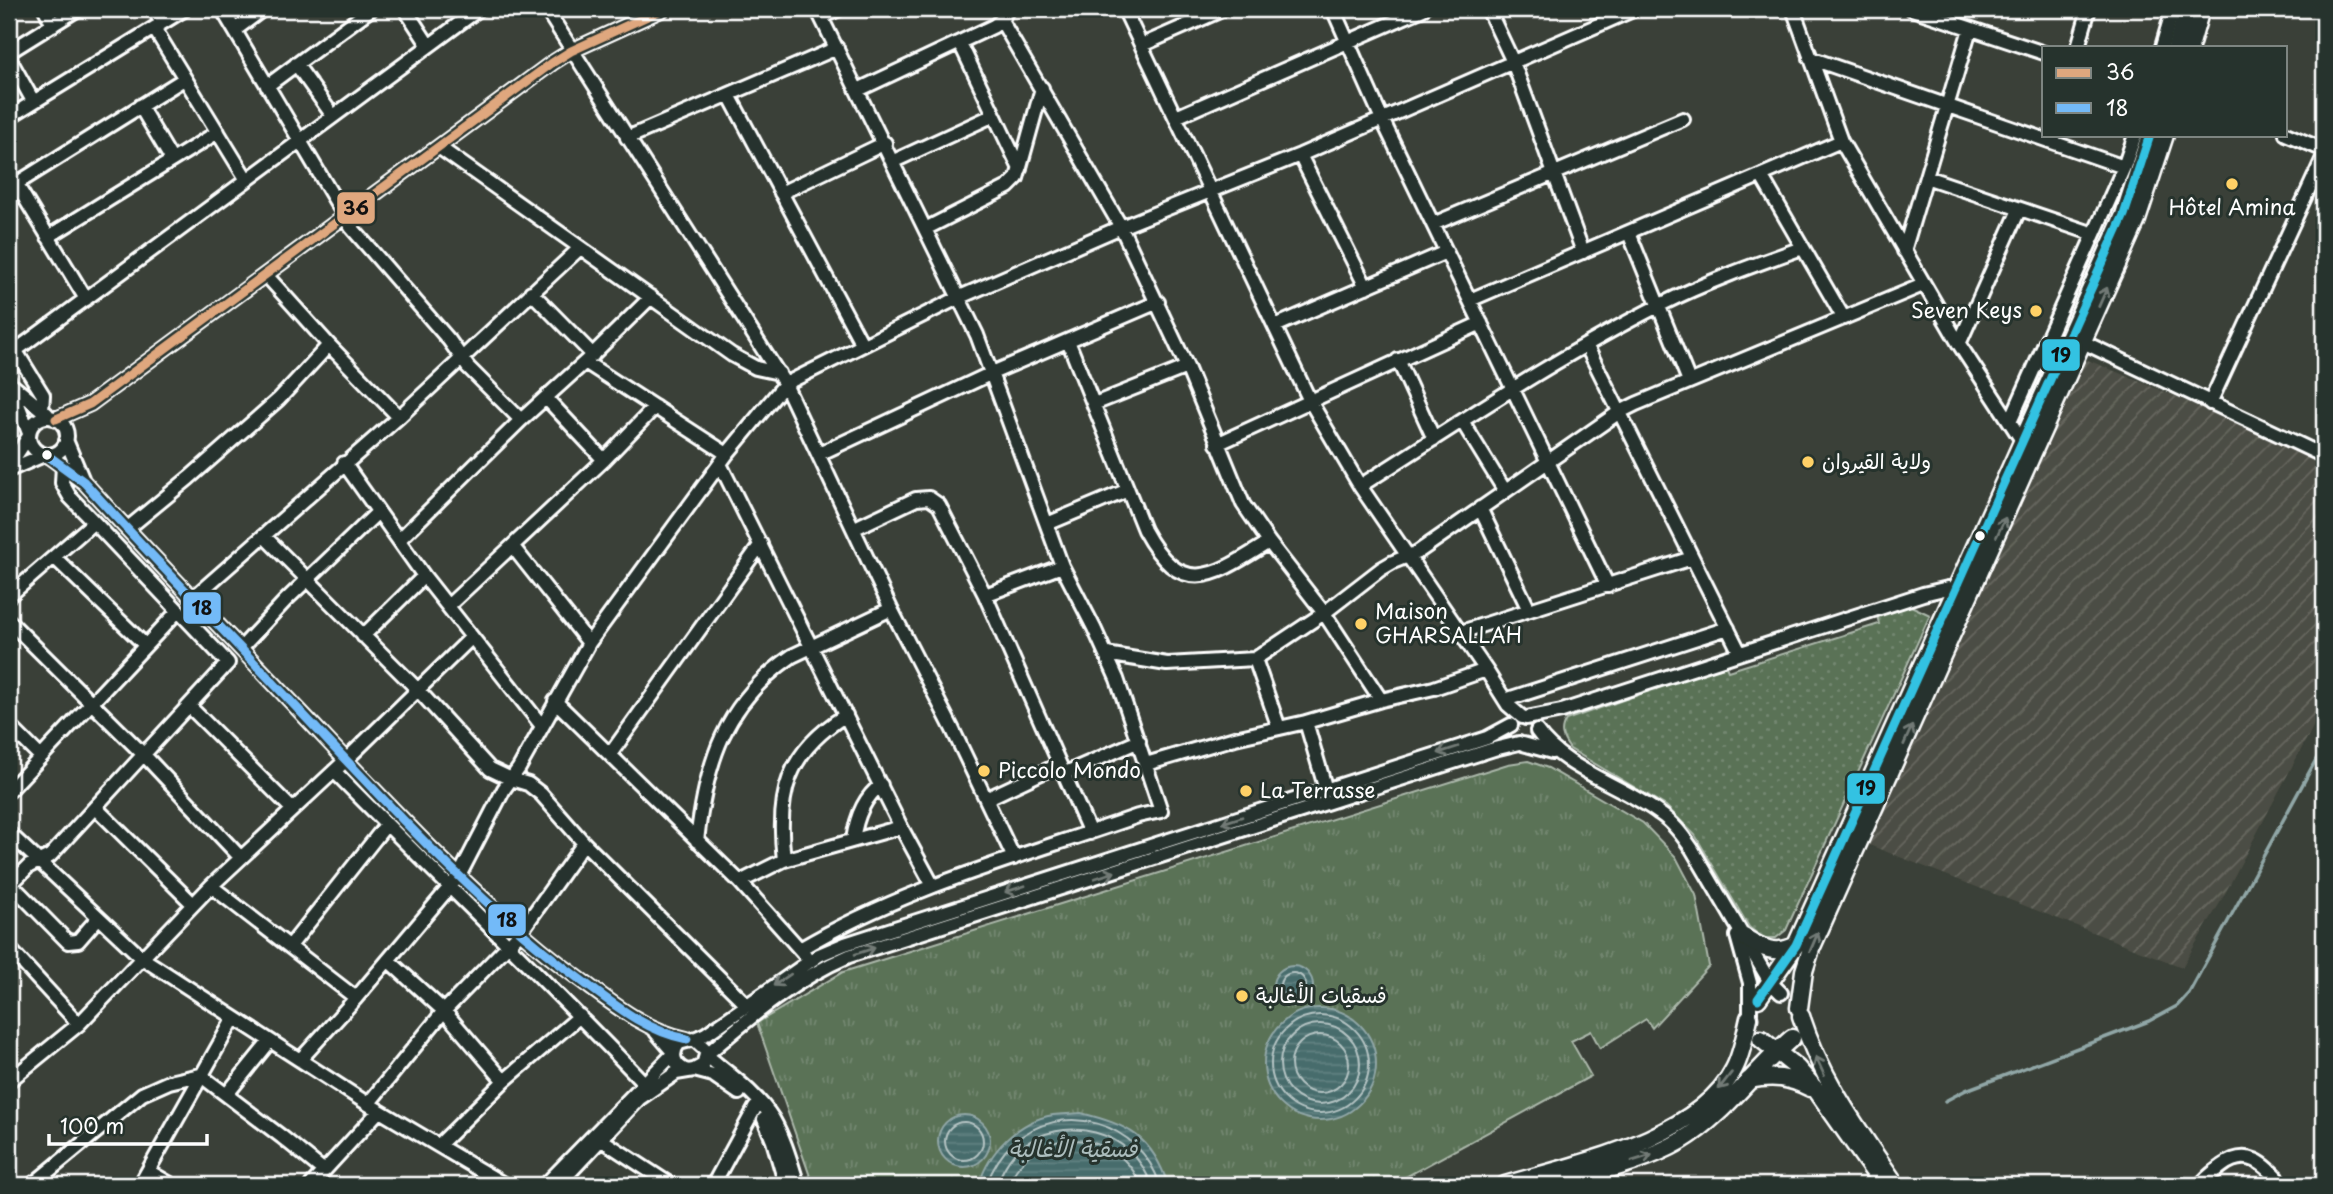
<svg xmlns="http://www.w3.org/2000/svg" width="2333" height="1194" viewBox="0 0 2333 1194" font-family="'Playpen Sans','Playpen Sans Arabic',sans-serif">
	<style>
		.industrial { fill: url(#industrial-furrows) }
		.grass { fill: url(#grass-dots); stroke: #acb8ab; stroke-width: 2 }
		.park { fill: url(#park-tufts); stroke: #acb8ab; stroke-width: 2 }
		.water { fill: url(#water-rules); stroke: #91a7a7; stroke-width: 2 }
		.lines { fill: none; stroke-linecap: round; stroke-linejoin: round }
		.shore { stroke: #b5c4c4; stroke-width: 2 }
		.stream { stroke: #91a7a7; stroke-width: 3.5 }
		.minor-casing { stroke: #fff; stroke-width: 18 }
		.major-casing { stroke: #fff; stroke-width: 21 }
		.minor { stroke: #26332d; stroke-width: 12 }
		.major { stroke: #26332d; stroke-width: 16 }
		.bus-1-casing { stroke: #26332d; stroke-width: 14 }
		.bus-2-casing { stroke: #26332d; stroke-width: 14 }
		.bus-3-casing { stroke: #26332d; stroke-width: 14 }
		.bus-1 { stroke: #dfa77e; stroke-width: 9 }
		.bus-2 { stroke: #73baf8; stroke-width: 9 }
		.bus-3 { stroke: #33c2e2; stroke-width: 9 }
		.oneway { stroke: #727a76 }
		.poi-dot { fill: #ffd166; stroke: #26332d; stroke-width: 2.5 }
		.bus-dot { fill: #fff; stroke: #26332d; stroke-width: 2.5 }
		.labels { text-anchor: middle; stroke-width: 6; stroke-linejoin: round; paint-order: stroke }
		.poi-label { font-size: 21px; fill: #fff; stroke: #26332d; text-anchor: start }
		.water-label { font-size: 23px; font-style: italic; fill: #acbdbd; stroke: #26332d }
		.line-badge { stroke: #26332d; stroke-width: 2.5 }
		.pale-badge-label { font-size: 19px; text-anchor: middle; font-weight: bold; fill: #111 }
	</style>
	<defs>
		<pattern id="industrial-furrows" width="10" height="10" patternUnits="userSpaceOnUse" patternTransform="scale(1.75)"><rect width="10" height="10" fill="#4c4d44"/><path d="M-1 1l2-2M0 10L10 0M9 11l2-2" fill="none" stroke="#676860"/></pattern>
		<pattern id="grass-dots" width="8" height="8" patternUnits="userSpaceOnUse" patternTransform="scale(1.75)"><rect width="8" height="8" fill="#5a7257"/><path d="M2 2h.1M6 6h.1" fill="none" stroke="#738770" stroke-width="1.8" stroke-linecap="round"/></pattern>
		<pattern id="park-tufts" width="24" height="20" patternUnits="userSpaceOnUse" patternTransform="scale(1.75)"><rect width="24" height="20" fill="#5a7257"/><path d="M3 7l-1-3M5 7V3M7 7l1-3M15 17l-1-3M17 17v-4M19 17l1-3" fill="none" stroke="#738770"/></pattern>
		<pattern id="water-rules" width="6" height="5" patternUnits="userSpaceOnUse" patternTransform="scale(1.75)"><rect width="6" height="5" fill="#476c6c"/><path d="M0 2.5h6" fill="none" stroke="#638282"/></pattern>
	</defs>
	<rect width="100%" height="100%" fill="#3a4038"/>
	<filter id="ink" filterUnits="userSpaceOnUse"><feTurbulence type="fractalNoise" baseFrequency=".0143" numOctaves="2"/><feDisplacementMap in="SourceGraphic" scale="14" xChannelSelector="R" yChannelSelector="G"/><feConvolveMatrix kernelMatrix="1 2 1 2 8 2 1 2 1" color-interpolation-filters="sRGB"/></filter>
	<g filter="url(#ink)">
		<path class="industrial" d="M2083 358 2324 458V706L2221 901 2182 967 1864 843Z"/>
		<path class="grass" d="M1909 605 1930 615 1786 930 1776 938H1763L1749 927 1695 835 1666 806 1570 749C1562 738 1559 731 1566 720L1725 664 1728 671 1879 624 1877 615Z"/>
		<path class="park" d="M1528 761 1548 768 1643 823 1676 857 1696 895 1709 966 1652 1028 1646 1019 1600 1048 1591 1031 1571 1041 1591 1076 1391 1185H813L757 1023 843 972 1508 764Z"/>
		<path class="water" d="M1273 986a20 20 0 1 1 40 0a20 20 0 1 1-40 0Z
			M1264 1064a56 56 0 1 1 112 0a56 56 0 1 1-112 0Z
			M1081 1113C1128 1125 1152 1136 1168 1185H979C988 1152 1018 1121 1053 1115 1062 1114 1072 1114 1081 1113Z
			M938 1141a26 26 0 1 1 52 0a26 26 0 1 1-52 0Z"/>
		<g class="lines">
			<path class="shore" d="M1280 986a13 13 0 1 1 26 0a13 13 0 1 1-26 0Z
				M1271 1064a49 49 0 1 1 98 0a49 49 0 1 1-98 0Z
				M1280 1064a40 40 0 1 1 80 0a40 40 0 1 1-80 0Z
				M1291 1064a29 29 0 1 1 58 0a29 29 0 1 1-58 0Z
				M945 1141a19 19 0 1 1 38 0a19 19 0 1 1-38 0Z
				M986 1185C992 1170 1000 1155 1012 1144 1062 1098 1140 1122 1160 1185
				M996 1185C1002 1172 1008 1159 1019 1149 1063 1112 1134 1130 1151 1185
				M1007 1185C1015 1170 1024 1157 1039 1148 1075 1129 1127 1145 1140 1185"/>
			<path class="stream" d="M1945 1101 1966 1090 2149 1021 2177 1006 2189 993 2324 745"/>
			<defs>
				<path id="minor" d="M45 9 53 25
					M154 9 162 23
					M222 9 351 227 449 340 468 367 521 420
					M405 9 429 46
					M546 9 785 384 891 609 952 728 1014 858
					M1124 9 1310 401 1360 486 1486 670 1508 705 1522 717
					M1333 9 1382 119 1608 586
					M1488 9 1513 62 1583 252
					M1793 9 1841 141 1959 344 2023 442
					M1912 9 2044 53
					M821 17 839 9
					M1001 20 1121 227 1187 367 1243 504 1269 542 1324 613 1381 700
					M154 28 247 180
					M235 30 263 9
					M960 43 1020 169
					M1142 45 1224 9
					M2078 47 2089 9
					M2162 47 2173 9
					M9 52 78 9
					M9 58 33 101
					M1810 58 2124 167
					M296 64 333 116
					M267 86 371 9
					M858 90 994 26 1001 20 1008 9
					M729 95 862 344
					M140 106 172 160
					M9 117 185 9
					M1176 117 1423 9
					M2286 134 2324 150
					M627 138 837 48
					M440 148 732 355 756 368 779 373
					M1300 155 1366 287
					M894 161 994 115
					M9 172 86 299
					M1762 177 1843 317
					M1926 177 2094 234
					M16 184 184 79
					M781 193 885 143
					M1433 224 1683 119
					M927 228 1008 187 1017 178 1042 88
					M1629 233 1689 381
					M48 237 218 132
					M1904 251 1970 29
					M266 275 329 345 399 417
					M531 292 593 355
					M1470 300 1841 141
					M1275 326 1446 252
					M9 340 43 395 42 411
					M1068 341 1144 530C1182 600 1213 577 1269 542
					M2083 342 2324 456
					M1959 344 2019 210
					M1586 345 1740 653
					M15 351 479 9
					M1398 360 1434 439
					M585 362 727 454
					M9 381 29 433
					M13 386 47 414
					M546 398 604 460
					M2210 403 2324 156
					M1094 404 1187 367
					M29 436a19 19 0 1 1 38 0a19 19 0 1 1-38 0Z
					M56 419 90 404 552 63 571 51 663 9
					M1462 421 1505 491
					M2010 422 2124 167 2135 135
					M66 440 82 478
					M1217 444 1481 323
					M819 454 992 373 1158 302
					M47 455 84 482C148 553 215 621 280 690 377 792 472 901 586 984 617 1007 649 1032 687 1039
					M344 463 424 576 542 726
					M720 464 901 827 933 886
					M63 465 62 483 70 497 94 522
					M9 466 29 436
					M9 470 44 455
					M1360 486C1458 424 1555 358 1660 305 1706 282 1754 265 1802 248
					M1480 508 1529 610
					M1047 524 1128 490
					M855 528 916 499 929 498 939 505 985 595 1090 833
					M127 529 189 478 279 399 329 345
					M264 536 419 691 490 769 511 779 528 784 541 794 584 843 746 1004
					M399 540 521 420 585 362 651 297
					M513 547 589 643
					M54 557 145 645
					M985 595 1062 566
					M9 596 94 522 228 663 50 856 29 866 9 886
					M194 597 399 417 580 248
					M448 606 604 460 655 407
					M9 621 144 755 241 858
					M1461 632 1692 558
					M363 636 424 576
					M241 648 285 601 378 512
					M1106 654 1167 664 1255 659 1324 613 1381 569 1393 562 1418 552 1618 413 1636 404 1923 285
					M1255 659 1279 728
					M1505 700 1728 628
					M555 701 740 882 805 955
					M189 706 292 809
					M1526 718 1562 711 1923 594 1948 588 1963 592
					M1306 722 1326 790
					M9 725 40 756
					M1537 731C1563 769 1622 785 1659 813 1673 822 1683 836 1692 849L1770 982 1781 993
					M1523 744 1552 752
					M611 753 761 544
					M1146 764 1235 738 1306 722 1381 700 1434 688 1486 670
					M334 771C437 876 543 977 644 1083
					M1063 774 1139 741
					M9 791 178 611
					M986 799 1058 765
					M95 807 193 904
					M9 833 142 958 368 1104 505 1185
					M853 840C856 819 863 798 881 785
					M697 841C706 762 724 703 792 656L891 609
					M784 860C776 794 787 752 846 715
					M9 882 68 942 78 941 98 918
					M740 882 784 860 901 827
					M211 886 356 998
					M1737 936 1750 983V1013
					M290 946 386 825
					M9 948 79 1024
					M800 949C904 887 1024 856 1138 816L1161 811 1117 679 1094 628 1062 566 977 335 817 9
					M388 960 444 1011 504 1081
					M694 1039 706 1034 819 955 845 944 1487 738 1511 725
					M300 1060 356 998 459 876 504 789 519 768 589 643 727 454 785 384 960 297 1121 227 1300 155 1635 9
					M694 1070 713 1075 739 1093
					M9 1081 79 1024 211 886 346 760 472 637
					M227 1094 270 1041
					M368 1104 444 1011 520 933 584 843
					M764 1119 773 1141 786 1185
					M602 1140 671 1185
					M439 1145 504 1081 580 1016
					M148 1171 172 1185
					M32 1185 142 1094 169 1082 200 1075 282 1137 324 1171
					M140 1185 234 1018
					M311 1185 379 1111
					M545 1185 674 1053 656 1032
					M558 1185 640 1098 676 1073 694 1070 703 1065 706 1055 705 1049 694 1039 679 1043C670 1054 674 1067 688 1071
					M713 1185 755 1108
					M798 1185C791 1163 785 1140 773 1119 757 1093 729 1074 706 1055 750 1017 795 979 849 956L1494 749 1519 743
					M2201 1185C2206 1177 2214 1172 2222 1166 2249 1146 2266 1166 2284 1185"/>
				<path id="major" d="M2176 47 2187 9
					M2190 47 2201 9
					M1744 937C1761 948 1777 956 1796 945
					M1758 999 1796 945 2124 215 2150 135
					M1799 1008 1804 971 1811 949 2137 220 2165 135
					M1801 1016C1822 1081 1858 1129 1896 1185
					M1761 1039 1797 1068 1817 1091 1883 1185
					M1749 1080C1773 1075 1789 1077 1810 1088
					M1505 1185C1573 1165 1699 1139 1734 1069 1742 1054 1745 1035 1749 1018
					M1554 1185C1596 1172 1643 1163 1681 1141 1725 1115 1754 1070 1792 1038"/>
			</defs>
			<use href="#minor" class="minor-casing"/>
			<use href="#major" class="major-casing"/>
			<use href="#minor" class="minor"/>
			<use href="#major" class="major"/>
			<defs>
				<path id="bus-1" d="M56 419 90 404 552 63 571 51 663 9"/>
				<path id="bus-2" d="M47 455 84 482C148 553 215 621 280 690 377 792 472 901 586 984 617 1007 649 1032 687 1039"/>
				<path id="bus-3" d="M1758 999 1796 945 2124 215 2150 135"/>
			</defs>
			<use href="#bus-1" class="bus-1-casing"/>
			<use href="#bus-2" class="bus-2-casing"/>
			<use href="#bus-3" class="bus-3-casing"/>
			<use href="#bus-1" class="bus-1"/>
			<use href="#bus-2" class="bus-2"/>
			<use href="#bus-3" class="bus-3"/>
		</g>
		<defs><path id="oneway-shaft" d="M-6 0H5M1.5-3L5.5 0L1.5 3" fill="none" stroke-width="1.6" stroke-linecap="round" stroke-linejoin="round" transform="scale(1.75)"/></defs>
		<g class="oneway">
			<use href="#oneway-shaft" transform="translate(2103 297) rotate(-66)"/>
			<use href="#oneway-shaft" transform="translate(2001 527) rotate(-65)"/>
			<use href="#oneway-shaft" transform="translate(1908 735) rotate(-66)"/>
			<use href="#oneway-shaft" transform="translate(1448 750) rotate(162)"/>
			<use href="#oneway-shaft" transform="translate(1232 820) rotate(162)"/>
			<use href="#oneway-shaft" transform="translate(1105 875) rotate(-18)"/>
			<use href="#oneway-shaft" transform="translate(1015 889) rotate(162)"/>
			<use href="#oneway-shaft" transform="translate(1814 942) rotate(-67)"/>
			<use href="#oneway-shaft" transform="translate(865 951) rotate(-18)"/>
			<use href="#oneway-shaft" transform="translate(782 980) rotate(146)"/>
			<use href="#oneway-shaft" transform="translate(1820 1066) rotate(-115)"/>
			<use href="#oneway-shaft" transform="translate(1725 1081) rotate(128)"/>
			<use href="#oneway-shaft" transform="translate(1642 1158) rotate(-17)"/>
		</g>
	</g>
	<g class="poi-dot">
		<circle cx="2232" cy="184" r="7"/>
		<circle cx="2036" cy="311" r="7"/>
		<circle cx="1808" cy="462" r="7"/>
		<circle cx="1361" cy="624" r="7"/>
		<circle cx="984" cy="771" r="7"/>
		<circle cx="1246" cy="791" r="7"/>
		<circle cx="1242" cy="996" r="7"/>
	</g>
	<g class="bus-dot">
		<circle cx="47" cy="455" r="6"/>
		<circle cx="1980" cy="536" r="6"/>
	</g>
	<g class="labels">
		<g class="poi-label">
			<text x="2232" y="215" text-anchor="middle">Hôtel Amina</text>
			<text x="2022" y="318" text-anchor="end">Seven Keys</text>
			<text x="1822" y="469">ولاية القيروان</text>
			<text x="1375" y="619">Maison<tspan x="1375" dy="24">GHARSALLAH</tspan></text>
			<text x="998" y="778">Piccolo Mondo</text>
			<text x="1260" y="798">La Terrasse</text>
			<text x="1256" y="1003">فسقيات الأغالبة</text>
		</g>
		<g class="water-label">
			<text x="1073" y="1157">فسقية الأغالبة</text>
		</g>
	</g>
	<g class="line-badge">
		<rect x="336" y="191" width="40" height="34" rx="7" fill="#dfa77e"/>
		<rect x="2041" y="338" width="40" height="34" rx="7" fill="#33c2e2"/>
		<rect x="182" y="591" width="40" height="34" rx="7" fill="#73baf8"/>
		<rect x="1846" y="772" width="40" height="33" rx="7" fill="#33c2e2"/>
		<rect x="487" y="903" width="40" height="34" rx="7" fill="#73baf8"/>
	</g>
	<g class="pale-badge-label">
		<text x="356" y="215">36</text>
		<text x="2061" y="362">19</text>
		<text x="202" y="615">18</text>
		<text x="1866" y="795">19</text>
		<text x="507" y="927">18</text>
	</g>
	<rect width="2333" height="1194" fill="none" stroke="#26332d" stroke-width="35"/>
	<rect x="18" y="18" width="2298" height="1159" fill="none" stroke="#fff" stroke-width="2.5" filter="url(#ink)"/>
	<rect x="2042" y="46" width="245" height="91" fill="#26332d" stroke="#7d8581" stroke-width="2"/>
	<rect x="2056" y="68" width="35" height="10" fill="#dfa77e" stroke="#7d8581" stroke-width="2"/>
	<text x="2106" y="80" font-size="21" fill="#ffffff">36</text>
	<rect x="2056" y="103" width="35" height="10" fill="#73baf8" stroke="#7d8581" stroke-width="2"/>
	<text x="2106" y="116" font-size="21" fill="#ffffff">18</text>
	<path d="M49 1134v10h158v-10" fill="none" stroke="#ffffff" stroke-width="3.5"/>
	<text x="60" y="1134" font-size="21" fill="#ffffff" stroke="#26332d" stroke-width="5" paint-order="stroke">100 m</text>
</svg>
